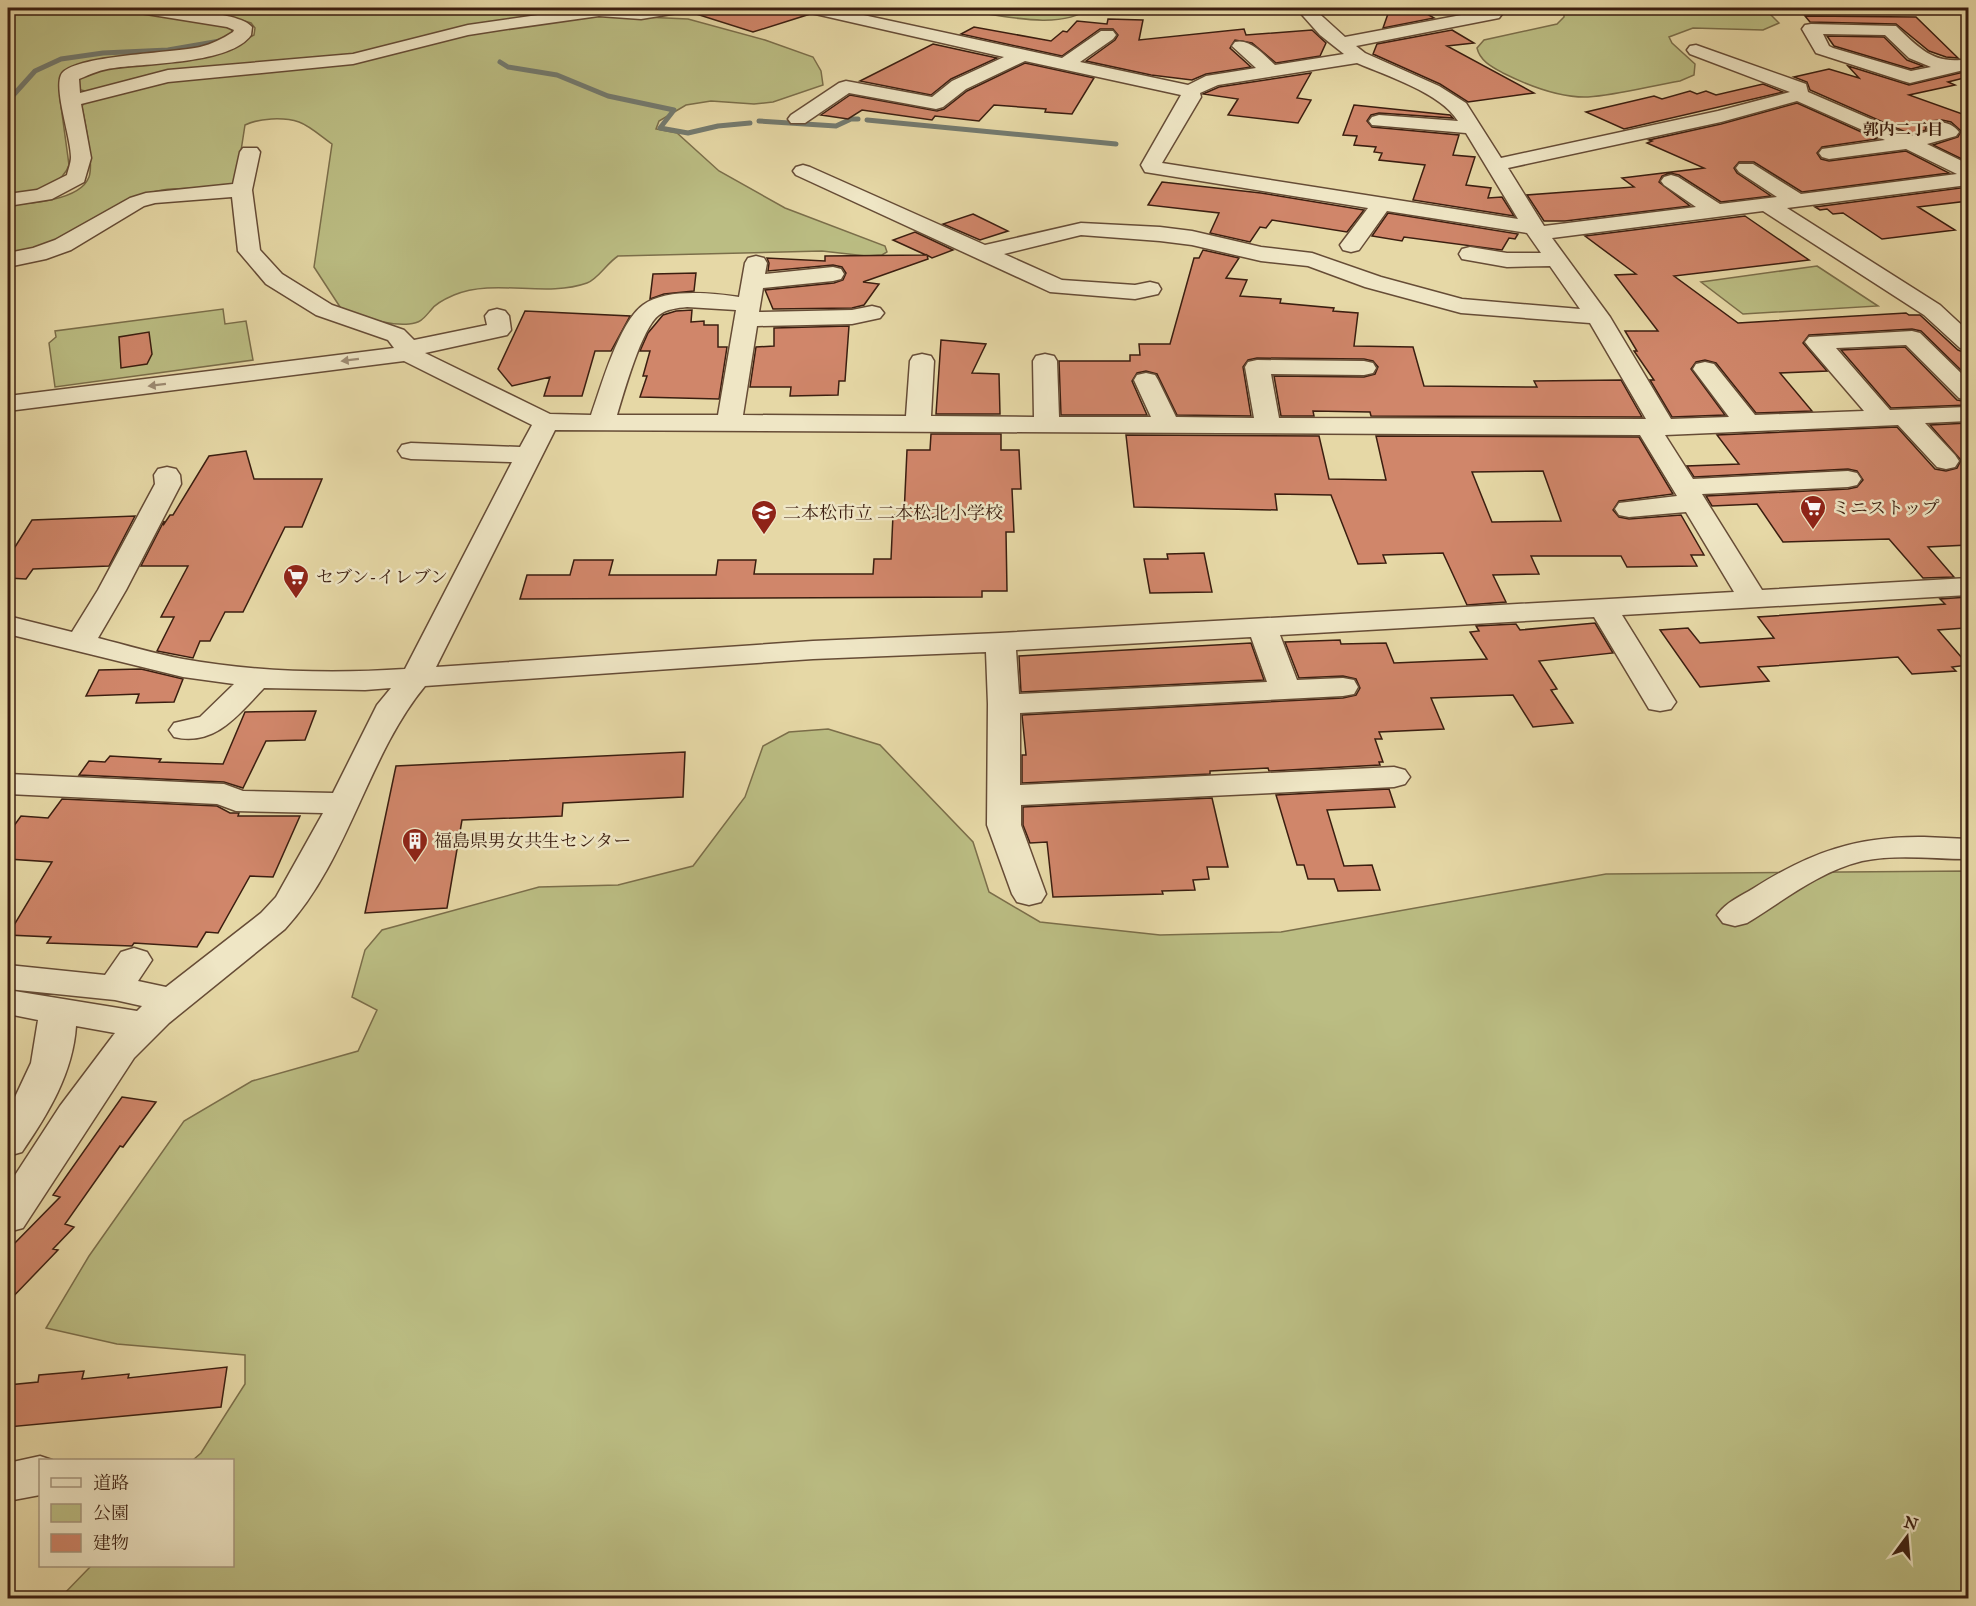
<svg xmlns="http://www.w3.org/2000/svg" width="1976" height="1606" viewBox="0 0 1976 1606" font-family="'IM FELL Great Primer','Noto Serif JP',serif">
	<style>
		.green { fill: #bbbd83; stroke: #7b6e4a; stroke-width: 1.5 }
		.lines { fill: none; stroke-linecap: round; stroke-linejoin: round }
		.stream { stroke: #737a6f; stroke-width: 5 }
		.building { fill: #d0866a; stroke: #3b1e10; stroke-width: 1.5; fill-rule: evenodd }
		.minor-casing { stroke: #664c36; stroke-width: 3 }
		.minor { fill: #efe6c5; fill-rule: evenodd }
		.oneway { fill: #9e8c74 }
		.labels { text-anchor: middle; stroke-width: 5; stroke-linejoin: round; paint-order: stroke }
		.far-neighbourhood-label { font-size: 16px; font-weight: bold; fill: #3b1e10; stroke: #efe6c5 }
		.poi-label { font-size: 18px; fill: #3b1e10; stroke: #efe6c5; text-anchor: start }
	</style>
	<rect width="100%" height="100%" fill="#e6d8a6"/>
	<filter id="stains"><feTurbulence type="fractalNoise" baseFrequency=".00333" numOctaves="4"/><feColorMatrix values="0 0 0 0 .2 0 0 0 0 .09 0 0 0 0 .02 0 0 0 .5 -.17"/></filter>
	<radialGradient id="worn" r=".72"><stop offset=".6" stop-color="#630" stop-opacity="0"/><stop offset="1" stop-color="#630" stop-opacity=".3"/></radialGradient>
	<path class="green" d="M8 8H574L579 10 379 51 89 92 77 89 78 80 88 70 227 50 254 35 255 28 251 23 231 17 232 36 216 45 61 76 60 99 69 165C62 187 28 194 8 197Z
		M916 8H1089C1062 31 1000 15 967 11 950 9 933 9 916 8Z
		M1551 8H1764L1779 23 1763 30 1693 28 1669 37 1672 43 1695 64 1694 75 1680 81C1650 86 1618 95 1588 97 1559 98 1527 85 1503 73 1492 67 1480 61 1477 48L1484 40 1557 24 1564 17V13Z
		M1771 8H1968L1917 13Z
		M600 15 688 19 765 40 813 57 821 71 823 85 773 102 754 104 711 101 686 105 659 121 656 129 677 133 719 171 785 208 885 246 887 252 882 255 866 256 822 251 618 256C607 263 598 279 587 283 545 298 495 278 454 295 447 298 435 304 431 310 424 318 421 323 409 324 386 326 364 316 342 310L314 267 332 144C322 137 310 126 299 122 284 117 259 118 245 125L236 183C207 193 173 183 144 195 97 214 59 248 8 253V204C28 204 80 201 89 177 94 163 85 123 82 107L84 102 167 79 343 63 484 30Z
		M1817 266 1878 306 1743 314 1701 282Z
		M223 309 225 324 246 321 253 360 55 387 49 343 56 337 55 331Z
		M828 729 880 745 973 842 989 892 1040 922 1160 935 1281 932 1606 874 1968 871V1598H60L91 1566H232V1460H193L201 1453 245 1384V1355L117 1344 46 1328 89 1256 184 1121 252 1081 358 1051 377 1010 352 997 365 950 382 930 539 887 618 885 693 866 745 797 763 746 789 732Z"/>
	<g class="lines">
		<path class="stream" d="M500 62 508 67 557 75 608 96 674 110 660 128 688 133 718 126 750 123
			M8 101 35 71 61 59 103 53 168 50 220 41
			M867 120 1116 144
			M759 121 836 126 851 119H858"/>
	</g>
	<path class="building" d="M694 8H801L803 13 807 15 753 32 693 13Z
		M1390 8H1417L1434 18 1383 28Z
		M1805 16 1916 17 1958 58 1946 57 1929 51 1896 24 1810 22Z
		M1108 19 1143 20 1139 40 1244 29 1246 35 1312 30 1326 43 1320 56 1276 63 1252 43 1235 40 1230 48 1251 67 1206 74 1192 80 1151 75 1086 61 1115 40 1118 35 1113 29H1100L1062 56 961 34 974 27 1051 41 1063 31 1067 32 1077 21 1107 24Z
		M1452 30 1474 43 1447 46 1534 93 1468 102 1440 84 1373 54 1377 44Z
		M1827 36 1884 37 1907 60 1923 66 1911 69 1834 46Z
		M933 44 997 58 951 79 931 95 860 81Z
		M1025 63 1094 78 1072 114 1045 112 1046 109 994 105 979 121 935 116 932 120 862 110 848 119 821 115 850 95 937 111 944 109 967 91Z
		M1848 66 1909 85 1968 71V77L1948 82 1955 85 1909 95 1968 116V162L1933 145 1958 137 1961 131 1951 122 1942 120 1930 121 1925 126 1926 130 1910 134 1810 90 1807 82 1794 77 1829 69 1859 78Z
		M1311 73 1297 98 1311 100 1298 123 1228 115 1238 99 1203 94 1219 87Z
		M1763 84 1783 92 1624 129 1586 112 1654 96 1662 99 1690 91 1697 94 1706 91 1716 95Z
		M1797 103 1877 139 1822 147 1817 153 1821 159 1829 161 1906 151 1949 173 1802 192 1754 162H1739L1734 168 1737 173 1771 196 1721 202 1679 175 1670 173 1662 176 1659 182 1690 206 1565 221H1544L1527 195 1634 187 1622 178 1704 168 1647 143 1652 141 1649 140 1721 124Z
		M1354 105 1450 115 1453 118 1379 113 1371 115 1367 121 1372 127 1459 135 1453 155 1475 157 1466 185 1491 188 1488 198 1502 197 1514 216 1413 200 1425 165 1379 160 1382 153 1374 152 1376 147 1354 145 1357 136 1343 135Z
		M1162 182 1261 193 1364 210 1347 232 1272 220 1266 228 1260 227 1250 242 1210 233 1219 213 1148 205Z
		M1968 187V201L1918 207 1955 230 1882 239 1843 213 1833 214 1827 209 1820 210 1815 207Z
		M1388 213 1518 234 1515 239 1509 238 1502 250 1404 237 1402 241 1372 236Z
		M973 214 1008 231 980 240 943 224Z
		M1745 216 1809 260 1674 276 1738 323 1906 313 1909 315H1920L1958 350 1968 354V377L1921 331 1912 329 1809 335 1803 343 1827 371 1780 373 1812 411 1756 413 1716 363 1705 360 1696 362 1691 369 1725 415 1672 417 1650 380H1654L1634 351H1637L1625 331H1658L1615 275 1636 274 1585 236Z
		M915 232 953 250 932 258 927 255 928 259 863 282 879 284 864 305 852 308 773 309 765 290 834 283 843 280 846 273 842 267 833 265 768 271 769 263 767 258 825 261V256L926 255 893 240Z
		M1203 250 1239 258 1226 278 1247 280 1240 296 1281 299 1280 303 1334 308 1333 311 1358 313 1354 346 1413 347 1424 386 1537 387 1534 381 1621 380 1642 417 1371 416 1370 412 1313 411 1314 416H1281L1274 376 1364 377 1375 374 1378 367 1373 361 1364 359 1257 358 1248 360 1243 367 1251 416 1177 415 1157 374 1146 371 1137 373 1132 381 1147 415H1061L1059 361H1130V355H1140L1139 344H1170L1194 258H1199Z
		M696 273 694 291 664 294 650 299 653 274Z
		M692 310 691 322 704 321V325H718V347H727L719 399 640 397 647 376H643L650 351H640L648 333 663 315 676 311Z
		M525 311 630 316 611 351H595L582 396H544L550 377 512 386 498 369Z
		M849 326 845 381H839L838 395 790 396 791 387H750L756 347 774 346V328Z
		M149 332 152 354 147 364 121 368 119 337Z
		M941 340 986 344 972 373 999 374 1000 414H936Z
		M1905 347 1957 400 1968 402V405L1891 408 1841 350Z
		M1968 423V545L1928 547 1954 577 1923 578 1889 539 1783 542 1757 504 1712 506 1706 496 1848 489 1857 487 1863 480 1857 471 1848 469 1694 477 1687 466 1739 464 1717 435 1897 427 1935 469 1946 471 1957 468 1961 460 1930 425Z
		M931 434H1001V450H1019L1021 489H1012L1014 532H1006L1007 591H982V597L520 599 527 575H570L574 560H613L609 575H716L718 560H756L754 574H873L874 559H891L893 515H904L907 450H930Z
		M1126 435 1319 436 1329 479 1386 480 1376 436 1639 437 1673 494 1619 501 1613 510 1619 517 1629 519 1681 515 1704 555H1691L1697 566 1627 567 1621 556H1531L1539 574 1493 575 1506 602 1467 605 1443 553 1383 555 1386 563 1358 564 1331 495 1275 494 1277 510 1134 507ZM1543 471 1561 521 1492 522 1472 472Z
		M246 451 254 479H322L302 527H285L243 612H225L210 641H200L193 658 157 651 174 617H161L188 566H141L164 521V524L170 515H173L209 456Z
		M135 516 109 566 33 569 26 579 8 578V547H15L32 520Z
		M1204 553 1212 592 1150 593 1144 559H1168L1167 554Z
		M1968 597V632L1965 628 1938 630 1968 665 1952 667 1956 671 1912 674 1898 657 1758 667 1769 681 1700 687 1660 630 1688 628 1700 643 1774 638 1758 617 1945 604 1940 599Z
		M1595 623 1613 653 1539 661 1557 689 1551 690 1573 723 1533 727 1513 695 1431 698 1444 729 1379 732 1382 739H1375L1383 762H1379L1380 765 1269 771 1268 768 1210 771V774L1022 783V755H1026L1022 715 1343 698 1356 695 1360 688 1356 679 1343 676 1299 678 1285 642 1340 640 1341 644 1386 643 1394 663 1487 659 1470 632 1479 631 1476 626 1516 624 1520 630Z
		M1251 643 1264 680 1021 692 1019 656Z
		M141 669 183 679 174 702 136 703 139 694 86 696 99 670Z
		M316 711 305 740 266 741 243 788 224 782 79 775 89 761 105 762 110 756 161 759 159 762 223 764 245 712Z
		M685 752 683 797 563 803 562 816 462 820 447 908 365 913 396 766Z
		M1389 789 1395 807 1327 810 1344 866 1372 865 1380 890 1338 891 1334 879H1308L1304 865H1297L1276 795Z
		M1212 798 1228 867H1207L1209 879 1193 880 1195 890 1162 891 1163 894 1053 897 1047 842 1030 843 1023 825V807Z
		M62 799 217 806 230 813H239L238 816H300L273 877 250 876 218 933 206 932 197 947 134 943 132 946 76 944 47 943 51 937 8 935 52 862 8 859V834L21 816 48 818Z
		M122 1097 156 1102 123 1147 120 1146 65 1224 74 1227 53 1249 58 1250 8 1302V1250L60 1197 53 1195Z
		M227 1367 221 1407 8 1427V1385L38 1382 39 1375 84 1371 82 1379 129 1374 128 1378Z"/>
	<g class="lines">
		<defs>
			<path id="minor" d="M132 8C154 8 239 10 252 27L251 35C231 64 147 63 114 68 102 69 91 74 79 79L80 93 168 70 353 54 468 25 587 8H687L684 12 641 19 599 16 500 30 468 35 353 64 168 82 81 104 91 158 84 182 52 199 8 206V194L37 190 67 175C68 170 71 163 71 157 71 138 54 91 61 75 70 55 177 53 200 47 212 44 222 39 233 32L234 30 227 27 140 13 134 12Z
				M803 8H831L1062 58 1101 31H1113L1116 35 1113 39 1080 62 1188 85 1206 76 1256 68 1232 46 1235 42C1250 38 1264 55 1275 65L1344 54 1320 35 1296 8H1313L1345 37 1493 9 1499 10 1502 14 1499 18 1356 46 1365 53 1439 86 1466 103 1501 158 1718 111 1790 92 1690 54 1687 50 1690 46 1696 45 1806 84 1808 92 1910 136 1930 131 1927 127 1930 123C1940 120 1953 123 1959 132L1956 136 1927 144 1968 164V185L1787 208 1940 305 1968 331V350L1960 348 1924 315 1763 211 1552 238 1610 317 1671 419 1729 417 1693 369 1696 364 1705 362 1714 364 1755 415 1864 411 1809 347 1805 342 1809 337 1912 331 1920 333 1968 380V400L1959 398 1906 345 1836 348 1890 410 1968 407V421L1925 423 1955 455 1959 461 1955 467 1946 469 1937 467 1898 425 1665 435 1693 479 1848 471 1857 473 1861 479 1857 485 1848 487 1702 494 1762 590 1968 578V595L1622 615 1676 702 1671 709 1660 711 1649 709 1594 617 1280 635 1297 680 1343 678 1354 680 1358 687 1354 694 1343 696 1020 713V785L1394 767 1405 770 1410 777 1405 784 1394 787 1021 805V825L1046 894 1041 902 1029 905 1017 902 1012 894 987 825 988 704 986 652 813 659 425 686C367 756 349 860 285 929L169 1023 134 1058 23 1228 8 1232V1186L60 1106 115 1033 76 1026C73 1073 48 1114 22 1152L8 1156V1112L31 1063 38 1020 8 1014V990L137 1011 142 1006 115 1000 8 989V965L105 975 121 952 134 948 147 952 152 960 138 981 166 987 261 913 276 897 323 813 236 811 217 804 8 794V774L224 784 243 791 333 793 377 705 391 688 365 690 264 688C239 714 215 747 174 737L169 730 174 723 200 717 234 684 183 677 8 634V616L72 632 98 590 155 484 154 475 158 469 167 467 176 469 180 475 181 484 126 590 98 638C126 645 155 654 183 659 256 672 331 674 405 669L512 462 411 459 402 457 398 451 402 445 411 443 520 447 532 425 404 361 8 411V396L394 348 388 340 316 315 266 284 238 251 232 197 155 203 144 206 71 250 46 259 8 267V253L33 248 55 240 130 198 146 193 233 184 240 152 243 148H257L260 152 252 190 260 250 282 274 332 305 404 330 414 340 487 325 485 316 489 311 497 309 505 311 509 316 511 330 507 335 425 353 550 414 591 415C601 387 619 322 643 305 666 288 712 293 739 297L745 263 748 258 756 256 764 258 767 263 765 274 833 267 841 269 844 274 841 279 833 281 763 288 759 312 852 310 872 306 880 308 884 313 880 318 852 324 757 326 743 415 906 416 910 361 913 356 922 354 931 356 934 361 931 416 1034 417 1033 361 1036 356 1045 354 1054 356 1057 361 1059 417H1151L1134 380 1137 375 1146 373 1155 375 1158 380 1176 417 1254 418 1245 367 1248 362 1257 360 1364 361 1373 363 1376 368 1373 373 1364 375 1271 374 1279 418 1646 419 1590 323 1461 313 1365 287 1308 266 1261 261 1192 245 1160 241 1081 235 1004 254 1062 280 1135 285 1150 282 1158 284 1161 289 1158 294 1135 299 1050 292 796 175 793 171 796 167 803 165 810 167 985 245 1081 223 1160 227 1192 231 1261 247 1312 253 1381 277 1462 299 1580 309 1550 266 1507 267 1462 259 1459 254 1462 249 1470 247 1507 253H1541L1527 233 1387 211 1359 250 1351 252 1343 250 1340 245 1368 208 1145 172 1141 165 1181 95 1025 61 966 89 943 107 936 109 849 93 805 123H791L788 119 791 115 839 83 846 81 932 97 952 81 1004 57 811 13 805 12ZM1357 63C1387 76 1441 93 1458 121L1379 115 1372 117 1369 121 1372 125 1466 133 1518 219 1162 163 1201 97 1200 93 1218 85ZM1797 101 1885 140 1822 149 1819 153 1822 157 1829 159 1906 149 1957 174 1801 194 1753 164H1739L1736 168 1739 172 1777 197 1720 204 1678 177 1671 175 1664 177 1661 181 1664 185 1696 207 1544 226 1508 168 1721 122ZM687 307 736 310 718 415H617C624 392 642 327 659 315 667 309 677 308 687 307ZM555 430 1640 435 1677 496 1619 503 1615 509 1619 515 1629 517 1686 512 1734 592 1000 633 813 641 436 667ZM1251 637 1267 682 1019 694 1016 650Z
				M1811 24 1896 26C1920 49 1934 65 1968 59V69L1910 83 1903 81 1816 53 1802 29 1805 25ZM1823 34 1885 35 1909 58 1931 67 1911 71 1833 48 1829 46Z
				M1924 837 1968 839V859C1933 859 1897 854 1862 861 1820 871 1783 901 1747 923L1735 926 1723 923 1717 915C1726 902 1741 896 1754 888 1811 852 1857 836 1924 837Z
				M40 1456 52 1460H40V1495L8 1501V1463Z"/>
		</defs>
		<use href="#minor" class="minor-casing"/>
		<use href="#minor" class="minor"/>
	</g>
	<defs><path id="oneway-solid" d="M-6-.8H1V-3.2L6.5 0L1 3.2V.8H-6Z" transform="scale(1.5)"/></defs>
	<g class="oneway">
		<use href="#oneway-solid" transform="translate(350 360) rotate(173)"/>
		<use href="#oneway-solid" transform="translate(157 385) rotate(173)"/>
	</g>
	<defs>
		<symbol id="supermarket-pin" viewBox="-11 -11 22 30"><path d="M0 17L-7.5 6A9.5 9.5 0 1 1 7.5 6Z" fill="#8f2418" stroke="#efe6c5"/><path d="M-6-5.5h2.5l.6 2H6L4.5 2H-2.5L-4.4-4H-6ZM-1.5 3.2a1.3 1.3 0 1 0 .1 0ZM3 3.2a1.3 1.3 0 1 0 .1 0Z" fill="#fff"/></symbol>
		<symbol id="school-pin" viewBox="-11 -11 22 30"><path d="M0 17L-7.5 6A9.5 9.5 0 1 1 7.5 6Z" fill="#8f2418" stroke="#efe6c5"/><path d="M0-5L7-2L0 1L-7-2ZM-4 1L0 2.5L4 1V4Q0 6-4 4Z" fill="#fff"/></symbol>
		<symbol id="building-pin" viewBox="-11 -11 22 30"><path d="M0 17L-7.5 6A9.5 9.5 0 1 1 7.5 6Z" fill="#8f2418" stroke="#efe6c5"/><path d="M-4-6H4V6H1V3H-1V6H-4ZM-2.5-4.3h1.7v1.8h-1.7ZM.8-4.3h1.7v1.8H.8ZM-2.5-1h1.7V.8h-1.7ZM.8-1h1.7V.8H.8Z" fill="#fff"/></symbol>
	</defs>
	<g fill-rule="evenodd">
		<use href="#supermarket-pin" x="1798" y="493" width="30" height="40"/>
		<use href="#school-pin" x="749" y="498" width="30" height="40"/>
		<use href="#supermarket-pin" x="281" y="562" width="30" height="40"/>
		<use href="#building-pin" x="400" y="826" width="30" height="40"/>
	</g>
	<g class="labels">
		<g class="far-neighbourhood-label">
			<text x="1903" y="135">郭内二丁目</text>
		</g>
		<g class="poi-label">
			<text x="1832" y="514">ミニストップ</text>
			<text x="783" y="519">二本松市立 二本松北小学校</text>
			<text x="316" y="583">セブン-イレブン</text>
			<text x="434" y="847">福島県男女共生センター</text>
		</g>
	</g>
	<rect width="1976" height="1606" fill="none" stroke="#e6d8a6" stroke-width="30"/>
	<rect x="9" y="9" width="1958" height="1588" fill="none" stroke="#3b1e10" stroke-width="3"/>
	<rect x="15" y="15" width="1946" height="1576" fill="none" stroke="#3b1e10" stroke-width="1.5"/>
	<rect x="39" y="1459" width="195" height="108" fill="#efe6c5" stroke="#a7967d" stroke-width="1.5"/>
	<rect x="51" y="1478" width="30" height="9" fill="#efe6c5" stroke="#a7967d" stroke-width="1.5"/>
	<text x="93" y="1489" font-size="18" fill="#3b1e10">道路</text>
	<rect x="51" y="1504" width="30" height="18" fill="#bbbd83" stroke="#a7967d" stroke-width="1.5"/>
	<text x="93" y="1519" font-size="18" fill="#3b1e10">公園</text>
	<rect x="51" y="1534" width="30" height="18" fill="#d0866a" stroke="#a7967d" stroke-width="1.5"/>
	<text x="93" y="1549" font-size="18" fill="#3b1e10">建物</text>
	<g transform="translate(1907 1537) rotate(16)" stroke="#efe6c5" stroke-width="4.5" paint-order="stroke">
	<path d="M0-4.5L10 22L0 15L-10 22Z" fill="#3b1e10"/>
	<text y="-9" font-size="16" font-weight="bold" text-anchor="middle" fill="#3b1e10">N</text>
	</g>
	<rect width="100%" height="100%" filter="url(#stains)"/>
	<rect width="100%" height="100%" fill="url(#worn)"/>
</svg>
